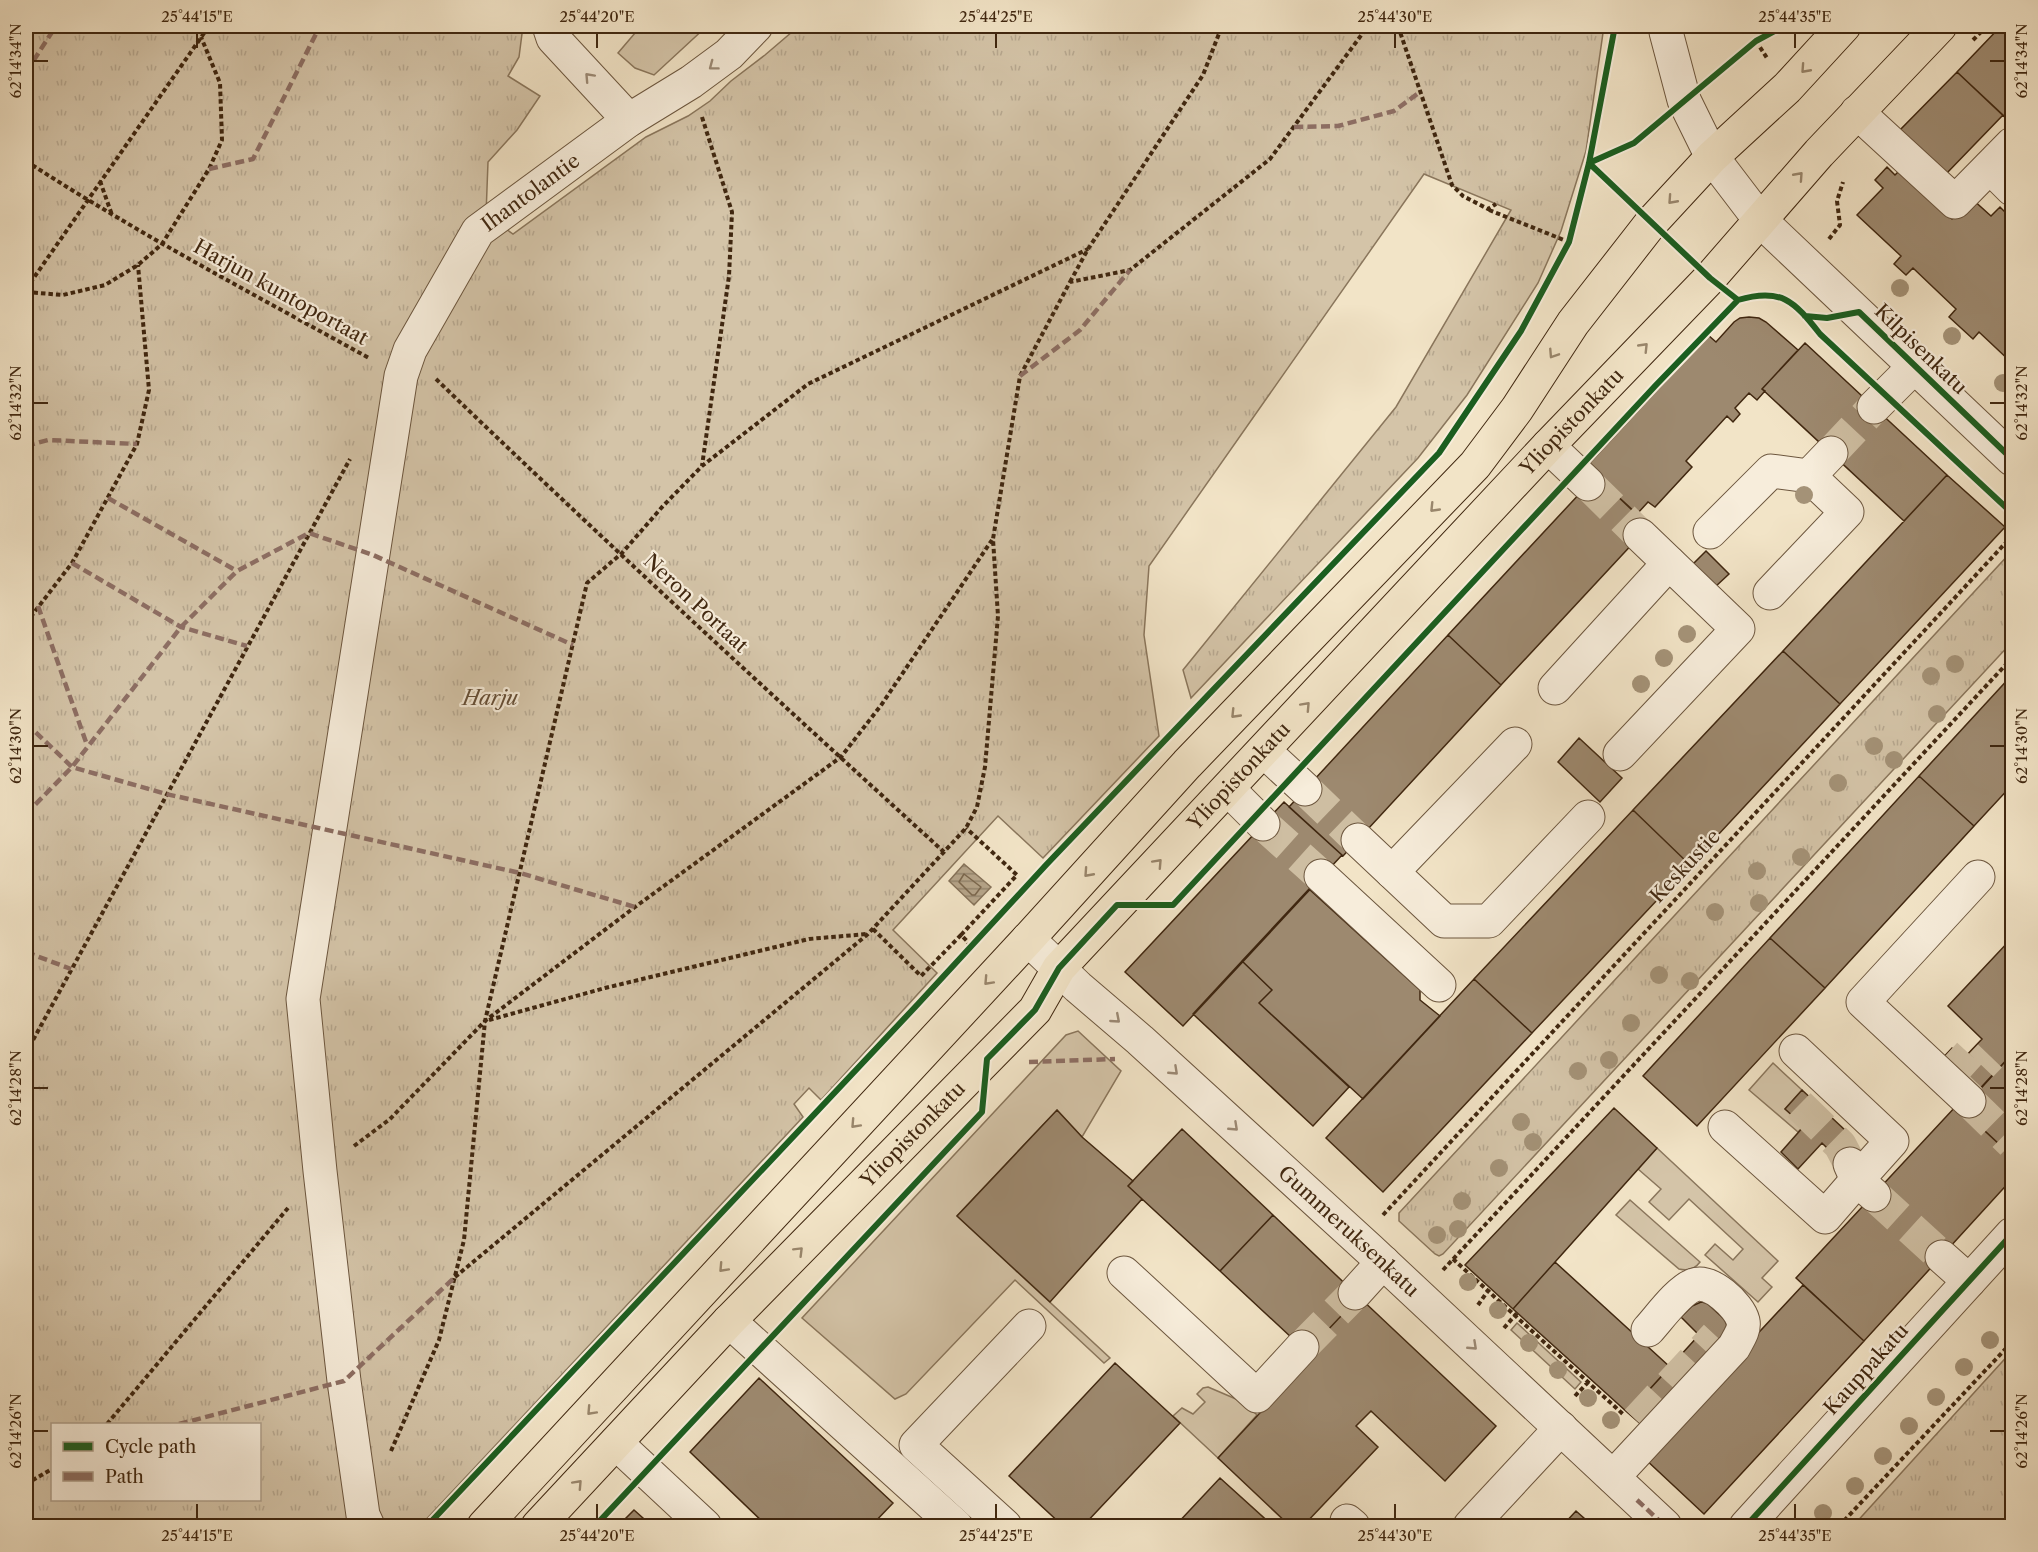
<svg xmlns="http://www.w3.org/2000/svg" width="2038" height="1552" viewBox="0 0 2038 1552" font-family="'Libre Caslon Text',serif">
	<style>
		.green { fill: #d4c4a8; stroke: #8a765c; stroke-width: 1.5 }
		.park { fill: url(#park-tufts); stroke: #8a765c; stroke-width: 1.5; fill-rule: evenodd }
		.water { fill: url(#water-rules); stroke: #867259; stroke-width: 1.5 }
		.lines { fill: none; stroke-linecap: round; stroke-linejoin: round }
		.shore { stroke: #7a664c; stroke-width: 1.5 }
		.building { fill: #9d896f; stroke: #402710; stroke-width: 1.5 }
		.minor-tunnel { stroke: #cebea2; stroke-width: 33; stroke-dasharray: 33 16; stroke-linecap: butt }
		.minor-casing { stroke: #6c563e; stroke-width: 35 }
		.major-casing { stroke: #402710; stroke-width: 35 }
		.path { stroke: #402710; stroke-width: 4; stroke-dasharray: 4.5 3; stroke-linecap: butt }
		.minor { stroke: #f7eddb; stroke-width: 33 }
		.major { stroke: #f2e4c7; stroke-width: 33 }
		.quiet { stroke: #8d6e63; stroke-width: 4.5; stroke-dasharray: 9 4.5; stroke-linecap: butt }
		.cycleway-casing { stroke: #f7eddb; stroke-width: 10 }
		.cycleway { stroke: #1b5e20; stroke-width: 6 }
		.tree { fill: #a49277 }
		.oneway { stroke: #9c8a76 }
		.oneway2 { stroke: #99866c }
		.ticks { fill: none; stroke: #402710; stroke-width: 2 }
		.labels { text-anchor: middle; stroke-width: 4.5; stroke-linejoin: round; paint-order: stroke }
		.street-label { font-size: 20px; fill: #402710; stroke: #f7eddb }
		.park-label { font-size: 20px; font-style: italic; fill: #654e36; stroke: #f7eddb }
		.neatline { fill: none; stroke: #402710; stroke-width: 2 }
		.ticks-label { font-size: 15px; text-anchor: middle; fill: #402710 }
	</style>
	<defs>
		<pattern id="park-tufts" width="24" height="20" patternUnits="userSpaceOnUse" patternTransform="scale(1.5)"><rect width="24" height="20" fill="#d4c4a8"/><path d="M3 7l-1-3M5 7V3M7 7l1-3M15 17l-1-3M17 17v-4M19 17l1-3" fill="none" stroke="#b7a890"/></pattern>
		<pattern id="water-rules" width="6" height="5" patternUnits="userSpaceOnUse" patternTransform="scale(1.5)"><rect width="6" height="5" fill="#b5a489"/><path d="M0 2.5h6" fill="none" stroke="#95866f"/></pattern>
	</defs>
	<rect width="100%" height="100%" fill="#f2e4c7"/>
	<filter id="stains"><feTurbulence type="fractalNoise" baseFrequency=".00333" numOctaves="4"/><feColorMatrix values="0 0 0 0 .2 0 0 0 0 .09 0 0 0 0 .02 0 0 0 .5 -.17"/></filter>
	<radialGradient id="worn" r=".72"><stop offset=".6" stop-color="#630" stop-opacity="0"/><stop offset="1" stop-color="#630" stop-opacity=".3"/></radialGradient>
	<path class="green" d="M641 26H707L654 75 635 68 618 53Z
		M1078 1031 1121 1071 1082 1137 1057 1110 957 1216 1110 1358 1104 1363 1015 1280 906 1394 895 1399 802 1318 1066 1035Z
		M1773 1063 1802 1090 1785 1109 1804 1126 1798 1132 1749 1090Z
		M1657 1148 1778 1261 1762 1278 1772 1287 1758 1302 1705 1255 1715 1244 1733 1260 1743 1249 1689 1199 1669 1220 1649 1202 1661 1189 1638 1169Z
		M1630 1200 1700 1262C1695 1269 1687 1271 1679 1269L1616 1215Z
		M1517 1323 1581 1382 1575 1389 1511 1330Z
		M1208 1387 1243 1402 1257 1415 1218 1458 1173 1416 1182 1408 1193 1414 1205 1402 1197 1394 1203 1388Z"/>
	<path class="park" d="M26 26H523L519 57 508 76 540 96 517 130 488 162 486 215 513 234 646 137 688 116 710 101 731 81 765 55 799 26H1604L1586 151 1561 231 1538 283 1467 395 1418 458 1191 698 1183 670 1396 407 1511 210 1424 174 1149 566 1144 635 1159 736 1043 858 998 816 893 930 937 973 821 1100 809 1088 794 1104 803 1117 420 1526H26ZM52 1424H260V1500H52Z
		M2012 551V642L1443 1254 1439 1256 1435 1254 1399 1221V1213Z
		M2012 1351V1526H1853Z"/>
	<path class="water" d="M964 864 991 887 974 905 949 881Z"/>
	<g class="lines">
		<path class="shore" d="M964 874 981 887 975 895H972L959 882Z"/>
	</g>
	<path class="building" d="M2001 26H2012V121L2011 123 1957 72Z
		M1957 72 2003 115 1946 174 1898 132Z
		M1887 167 1895 175 1900 170 1952 219 1971 198 1991 216 2000 207 2012 219V363L1979 332 1973 339 1949 317 1956 309 1913 268 1906 275 1894 264 1901 256 1857 215 1883 188 1875 180Z
		M1749 317 1759 318 1766 322 1798 350 1762 389 1765 391 1757 400 1749 393 1735 408 1740 414 1733 422 1727 416 1686 461 1692 467 1655 507 1648 502 1637 514 1586 467 1708 335 1716 342 1734 322 1740 318Z
		M1805 343 1947 475 1904 521 1762 389Z
		M1947 475 2005 527 1840 704 1783 651Z
		M1596 476 1649 526 1501 685 1448 635Z
		M1706 551 1729 574 1715 587 1692 565Z
		M1448 635 1501 685 1343 856 1289 807Z
		M1783 651 1840 704 1690 865 1633 810Z
		M2012 675V785L1974 826 1919 776Z
		M1579 738 1622 778 1600 802 1558 762Z
		M1919 776 1974 826 1825 988 1770 938Z
		M1284 802 1342 855 1183 1026 1125 972Z
		M1633 810 1690 865 1532 1033 1474 979Z
		M1309 889 1420 990V1000L1440 1016 1363 1099 1259 1003 1272 990 1242 961Z
		M1770 938 1825 988 1697 1126 1643 1076Z
		M2010 940 2012 942V1054L1975 1095 1940 1061 1952 1048 1963 1059 1982 1039 1948 1006Z
		M1242 961 1272 990 1259 1003 1349 1087 1313 1126 1193 1014Z
		M1474 979 1532 1033 1383 1192 1326 1138Z
		M2012 1054V1156L1961 1109Z
		M1802 1090 1846 1131 1862 1159 1841 1169 1830 1151 1822 1143 1798 1169 1781 1152 1804 1126 1785 1109Z
		M1957 1105 2012 1156V1179L1864 1341 1796 1278Z
		M1614 1108 1657 1148 1513 1309 1465 1265Z
		M1057 1110 1082 1137 1133 1181 1128 1186 1142 1199 1050 1302 957 1216Z
		M1182 1129 1273 1215 1220 1271 1128 1186Z
		M1273 1215 1359 1297 1307 1352 1220 1271Z
		M1555 1262 1670 1367 1628 1413 1513 1309Z
		M1803 1285 1864 1341 1704 1514 1643 1457Z
		M1359 1297 1496 1426 1445 1481 1371 1411 1356 1426 1378 1447 1303 1526H1290L1218 1458 1312 1357 1307 1352Z
		M1701 1302 1707 1303 1725 1320 1729 1331 1644 1427 1628 1413 1699 1335 1681 1317 1692 1306Z
		M1115 1363 1180 1423 1083 1526H1063L1009 1476Z
		M759 1378 893 1503 871 1526H853L847 1520 840 1526H767L690 1452Z
		M1220 1478 1273 1526H1175Z
		M634 1510 652 1526H618Z
		M1576 1511 1593 1526H1562Z"/>
	<g class="lines">
		<path class="minor-tunnel" d="M1831 453 1874 407
			M1588 484 1640 535
			M1305 789 1358 840
			M1263 824 1321 876
			M1946 1055 1970 1077 1990 1056
			M1969 1101 2012 1143
			M1799 1105 1840 1145 1850 1164
			M1874 1195 1942 1257
			M1302 1347 1355 1293
			M1637 1421 1716 1336"/>
		<defs>
			<g id="minor">
				<path d="M549 26 553 38 629 120"/>
				<path d="M1666 26V32L1684 100 1712 157 1760 220 2012 459"/>
				<path d="M1857 112 1955 202 2012 144"/>
				<path d="M1990 167 2012 189"/>
				<path d="M1874 407 1915 366"/>
				<path d="M1548 446 1588 484"/>
				<path d="M1710 532 1771 471 1809 476 1831 453"/>
				<path d="M1770 593 1847 512 1809 476"/>
				<path d="M1555 688 1669 563"/>
				<path d="M1264 751 1305 789"/>
				<path d="M1620 754 1738 629 1640 535"/>
				<path d="M1228 789 1263 824"/>
				<path d="M1358 840 1444 921H1489L1588 817"/>
				<path d="M1392 872 1515 744"/>
				<path d="M1321 876 1439 985"/>
				<path id="s1" d="M1028 939 1078 987 1140 1040 1370 1250 1665 1526"/>
				<path d="M1796 1051 1892 1141 1857 1180 1850 1164"/>
				<path d="M1969 1101 1863 1002 1978 877"/>
				<path d="M1725 1127 1825 1217 1857 1180 1874 1195"/>
				<path d="M1942 1257 1969 1281"/>
				<path d="M1124 1273 1257 1396 1302 1347"/>
				<path d="M1355 1293 1383 1262"/>
				<path d="M729 1321 956 1526"/>
				<path d="M616 1443 705 1526"/>
				<path d="M1613 1477 1734 1347C1738 1339 1745 1330 1743 1321 1739 1305 1710 1279 1694 1285 1679 1290 1659 1318 1648 1330"/>
				<path d="M1347 1521 1353 1526"/>
				<path id="s2" d="M368 1526 363 1515 344 1381 320 1171 303 999 401 376 410 350 478 231 629 120 691 82 729 54 756 26"/>
				<path d="M1005 1526 916 1445 1029 1326"/>
				<path d="M1470 1526 1561 1428"/>
				<path d="M1746 1526 2012 1234"/>
			</g>
			<g id="major">
				<path d="M484 1526 1028 939 1187 764 1475 465 1517 409 1573 323 1651 223 1712 157 1787 88 1844 26"/>
				<path id="s3" d="M538 1526 729 1321 1035 1010 1059 968 1548 446 1710 278 1819 153 1940 26"/>
			</g>
		</defs>
		<use href="#minor" class="minor-casing"/>
		<use href="#major" class="major-casing"/>
		<path class="path" d="M1398 26 1452 185 1463 196 1488 209 1496 204
			M1973 40 1987 26
			M1756 41 1767 58
			M702 117 732 212 729 276 702 466
			M26 161C137 233 253 294 369 358
			M100 181 112 215
			M1489 210 1569 242
			M1829 239 1840 225 1837 201 1843 182
			M1070 282 1088 249 1203 75 1222 26
			M26 289 209 26
			M26 292 63 295 105 285 138 265 162 244 209 169 222 140 220 83 201 37
			M436 379C603 540 773 696 944 852
			M26 623 72 563 137 444 149 390 138 265
			M873 929 921 976 961 935 968 942 970 949
			M961 935 1017 875 966 828
			M489 1020 605 988 809 939 867 934
			M26 1053 350 459
			M354 1146 390 1119 485 1021 635 907 841 757 882 704 992 540
			M1383 1215 2012 536
			M1453 1259 1624 1415
			M1443 1270 2012 658
			M455 1277 868 934 966 828 977 807 985 767 998 616 993 539 1020 376 1070 282 1130 270 1270 159 1368 26
			M1478 1305 1490 1288
			M1504 1328 1517 1313
			M1575 1396 1591 1379
			M107 1424 288 1208
			M391 1451 439 1340 464 1240 485 1021 587 583 622 553 663 506 702 466 808 384 1088 249
			M26 1484 52 1469
			M1839 1526 2012 1342"/>
		<use href="#minor" class="minor"/>
		<use href="#major" class="major"/>
		<path class="quiet" d="M26 72 56 26
			M1294 127 1338 126 1394 111 1420 92
			M209 169 253 159 320 26
			M1020 376 1080 330 1130 270
			M26 446 48 440 137 444
			M108 498 237 571
			M72 563 181 627 247 646
			M38 606 87 745
			M26 723 72 767 166 794 520 873 635 907
			M26 814 72 767 181 627 237 571 309 533 373 555 573 645
			M26 952 71 969
			M1029 1062 1115 1059
			M179 1424 344 1381 455 1277
			M1637 1500 1665 1526"/>
		<defs>
			<path id="cycleway" d="M1589 163 1710 278 1738 300C1781 287 1794 301 1820 334L2012 513
				M1589 163 1634 143 1756 41 1784 26
				M1805 316 1827 318 1859 312 2012 459
				M427 1526 918 1004 1046 865 1439 453 1521 331 1569 242 1589 163 1615 26
				M595 1526 982 1112 987 1059 1035 1010 1059 968 1117 905H1173L1656 385 1738 300
				M1746 1526 2012 1234"/>
		</defs>
		<use href="#cycleway" class="cycleway-casing"/>
		<use href="#cycleway" class="cycleway"/>
	</g>
	<g class="tree">
		<circle cx="1900" cy="288" r="9"/>
		<circle cx="1952" cy="336" r="9"/>
		<circle cx="2003" cy="383" r="9"/>
		<circle cx="1804" cy="495" r="9"/>
		<circle cx="1687" cy="634" r="9"/>
		<circle cx="1664" cy="658" r="9"/>
		<circle cx="1955" cy="664" r="9"/>
		<circle cx="1931" cy="676" r="9"/>
		<circle cx="1641" cy="684" r="9"/>
		<circle cx="1937" cy="714" r="9"/>
		<circle cx="1874" cy="746" r="9"/>
		<circle cx="1894" cy="760" r="9"/>
		<circle cx="1838" cy="783" r="9"/>
		<circle cx="1801" cy="857" r="9"/>
		<circle cx="1757" cy="871" r="9"/>
		<circle cx="1759" cy="903" r="9"/>
		<circle cx="1715" cy="912" r="9"/>
		<circle cx="1659" cy="975" r="9"/>
		<circle cx="1690" cy="981" r="9"/>
		<circle cx="1631" cy="1023" r="9"/>
		<circle cx="1609" cy="1060" r="9"/>
		<circle cx="1578" cy="1071" r="9"/>
		<circle cx="1521" cy="1122" r="9"/>
		<circle cx="1533" cy="1142" r="9"/>
		<circle cx="1499" cy="1168" r="9"/>
		<circle cx="1462" cy="1201" r="9"/>
		<circle cx="1458" cy="1229" r="9"/>
		<circle cx="1437" cy="1235" r="9"/>
		<circle cx="1468" cy="1282" r="9"/>
		<circle cx="1498" cy="1310" r="9"/>
		<circle cx="1990" cy="1340" r="9"/>
		<circle cx="1529" cy="1343" r="9"/>
		<circle cx="1964" cy="1367" r="9"/>
		<circle cx="1558" cy="1370" r="9"/>
		<circle cx="1936" cy="1397" r="9"/>
		<circle cx="1588" cy="1398" r="9"/>
		<circle cx="1611" cy="1420" r="9"/>
		<circle cx="1909" cy="1426" r="9"/>
		<circle cx="1883" cy="1456" r="9"/>
		<circle cx="1855" cy="1486" r="9"/>
		<circle cx="1823" cy="1513" r="9"/>
	</g>
	<defs><path id="oneway-chevron" d="M-2-3.5L2.5 0L-2 3.5" fill="none" stroke-width="1.6" stroke-linecap="round" stroke-linejoin="round" transform="scale(1.5)"/></defs>
	<g class="oneway">
		<use href="#oneway-chevron" transform="translate(713 66) rotate(143)"/>
		<use href="#oneway-chevron" transform="translate(589 77) rotate(-133)"/>
		<use href="#oneway-chevron" transform="translate(1116 1019) rotate(41)"/>
		<use href="#oneway-chevron" transform="translate(1174 1071) rotate(43)"/>
		<use href="#oneway-chevron" transform="translate(1234 1127) rotate(43)"/>
		<use href="#oneway-chevron" transform="translate(1473 1346) rotate(43)"/>
	</g>
	<g class="oneway2">
		<use href="#oneway-chevron" transform="translate(1805 69) rotate(132)"/>
		<use href="#oneway-chevron" transform="translate(1799 176) rotate(-48)"/>
		<use href="#oneway-chevron" transform="translate(1672 200) rotate(132)"/>
		<use href="#oneway-chevron" transform="translate(1644 347) rotate(-46)"/>
		<use href="#oneway-chevron" transform="translate(1553 354) rotate(123)"/>
		<use href="#oneway-chevron" transform="translate(1434 508) rotate(134)"/>
		<use href="#oneway-chevron" transform="translate(1306 706) rotate(-47)"/>
		<use href="#oneway-chevron" transform="translate(1235 714) rotate(134)"/>
		<use href="#oneway-chevron" transform="translate(1158 863) rotate(-47)"/>
		<use href="#oneway-chevron" transform="translate(1088 873) rotate(132)"/>
		<use href="#oneway-chevron" transform="translate(988 981) rotate(133)"/>
		<use href="#oneway-chevron" transform="translate(855 1124) rotate(133)"/>
		<use href="#oneway-chevron" transform="translate(799 1251) rotate(-45)"/>
		<use href="#oneway-chevron" transform="translate(723 1268) rotate(133)"/>
		<use href="#oneway-chevron" transform="translate(591 1411) rotate(133)"/>
		<use href="#oneway-chevron" transform="translate(578 1484) rotate(-47)"/>
	</g>
	<path class="ticks" d="M197 33V48M597 33V48M996 33V48M1395 33V48M1795 33V48M33 61H48M1990 61H2005M33 403H48M1990 403H2005M33 746H48M1990 746H2005M33 1088H48M1990 1088H2005M33 1431H48M1990 1431H2005M197 1504V1519M597 1504V1519M996 1504V1519M1395 1504V1519M1795 1504V1519"/>
	<g class="labels">
		<g class="street-label">
			<text dy="7" stroke="none"><textPath href="#s2" startOffset="1392">Ihantolantie</textPath></text>
			<text transform="translate(281 292) rotate(29)" y="7">Harjun kuntoportaat</text>
			<text transform="translate(1921 349) rotate(44)" y="7">Kilpisenkatu</text>
			<text dy="7" stroke="none"><textPath href="#s3" startOffset="1514">Yliopistonkatu</textPath></text>
			<text transform="translate(696 603) rotate(43)" y="7">Neron Portaat</text>
			<text dy="7" stroke="none"><textPath href="#s3" startOffset="1028">Yliopistonkatu</textPath></text>
			<text transform="translate(1685 866) rotate(-47)" y="7">Keskustie</text>
			<text dy="7" stroke="none"><textPath href="#s3" startOffset="542">Yliopistonkatu</textPath></text>
			<text dy="7" stroke="none"><textPath href="#s1" startOffset="434">Gummeruksenkatu</textPath></text>
			<text transform="translate(1866 1369) rotate(-48)" y="7">Kauppakatu</text>
		</g>
		<g class="park-label">
			<text x="490" y="705">Harju</text>
		</g>
	</g>
	<rect width="2038" height="1552" fill="none" stroke="#f2e4c7" stroke-width="66"/>
	<rect x="51" y="1423" width="210" height="78" fill="#f7eddb" stroke="#ae9e8a" stroke-width="1.5"/>
	<rect x="63" y="1442" width="30" height="9" fill="#1b5e20" stroke="#ae9e8a" stroke-width="1.5"/>
	<text x="105" y="1453" font-size="18" fill="#402710">Cycle path</text>
	<rect x="63" y="1472" width="30" height="9" fill="#8d6e63" stroke="#ae9e8a" stroke-width="1.5"/>
	<text x="105" y="1483" font-size="18" fill="#402710">Path</text>
	<rect x="33" y="33" width="1972" height="1486" class="neatline"/>
	<g class="ticks-label">
		<text x="197" y="22">25°44'15"E</text>
		<text x="597" y="22">25°44'20"E</text>
		<text x="996" y="22">25°44'25"E</text>
		<text x="1395" y="22">25°44'30"E</text>
		<text x="1795" y="22">25°44'35"E</text>
		<text transform="translate(16 61) rotate(-90)" y="5">62°14'34"N</text>
		<text transform="translate(2022 61) rotate(-90)" y="5">62°14'34"N</text>
		<text transform="translate(16 403) rotate(-90)" y="5">62°14'32"N</text>
		<text transform="translate(2022 403) rotate(-90)" y="5">62°14'32"N</text>
		<text transform="translate(16 746) rotate(-90)" y="5">62°14'30"N</text>
		<text transform="translate(2022 746) rotate(-90)" y="5">62°14'30"N</text>
		<text transform="translate(16 1088) rotate(-90)" y="5">62°14'28"N</text>
		<text transform="translate(2022 1088) rotate(-90)" y="5">62°14'28"N</text>
		<text transform="translate(16 1431) rotate(-90)" y="5">62°14'26"N</text>
		<text transform="translate(2022 1431) rotate(-90)" y="5">62°14'26"N</text>
		<text x="197" y="1541">25°44'15"E</text>
		<text x="597" y="1541">25°44'20"E</text>
		<text x="996" y="1541">25°44'25"E</text>
		<text x="1395" y="1541">25°44'30"E</text>
		<text x="1795" y="1541">25°44'35"E</text>
	</g>
	<rect width="100%" height="100%" filter="url(#stains)"/>
	<rect width="100%" height="100%" fill="url(#worn)"/>
</svg>
